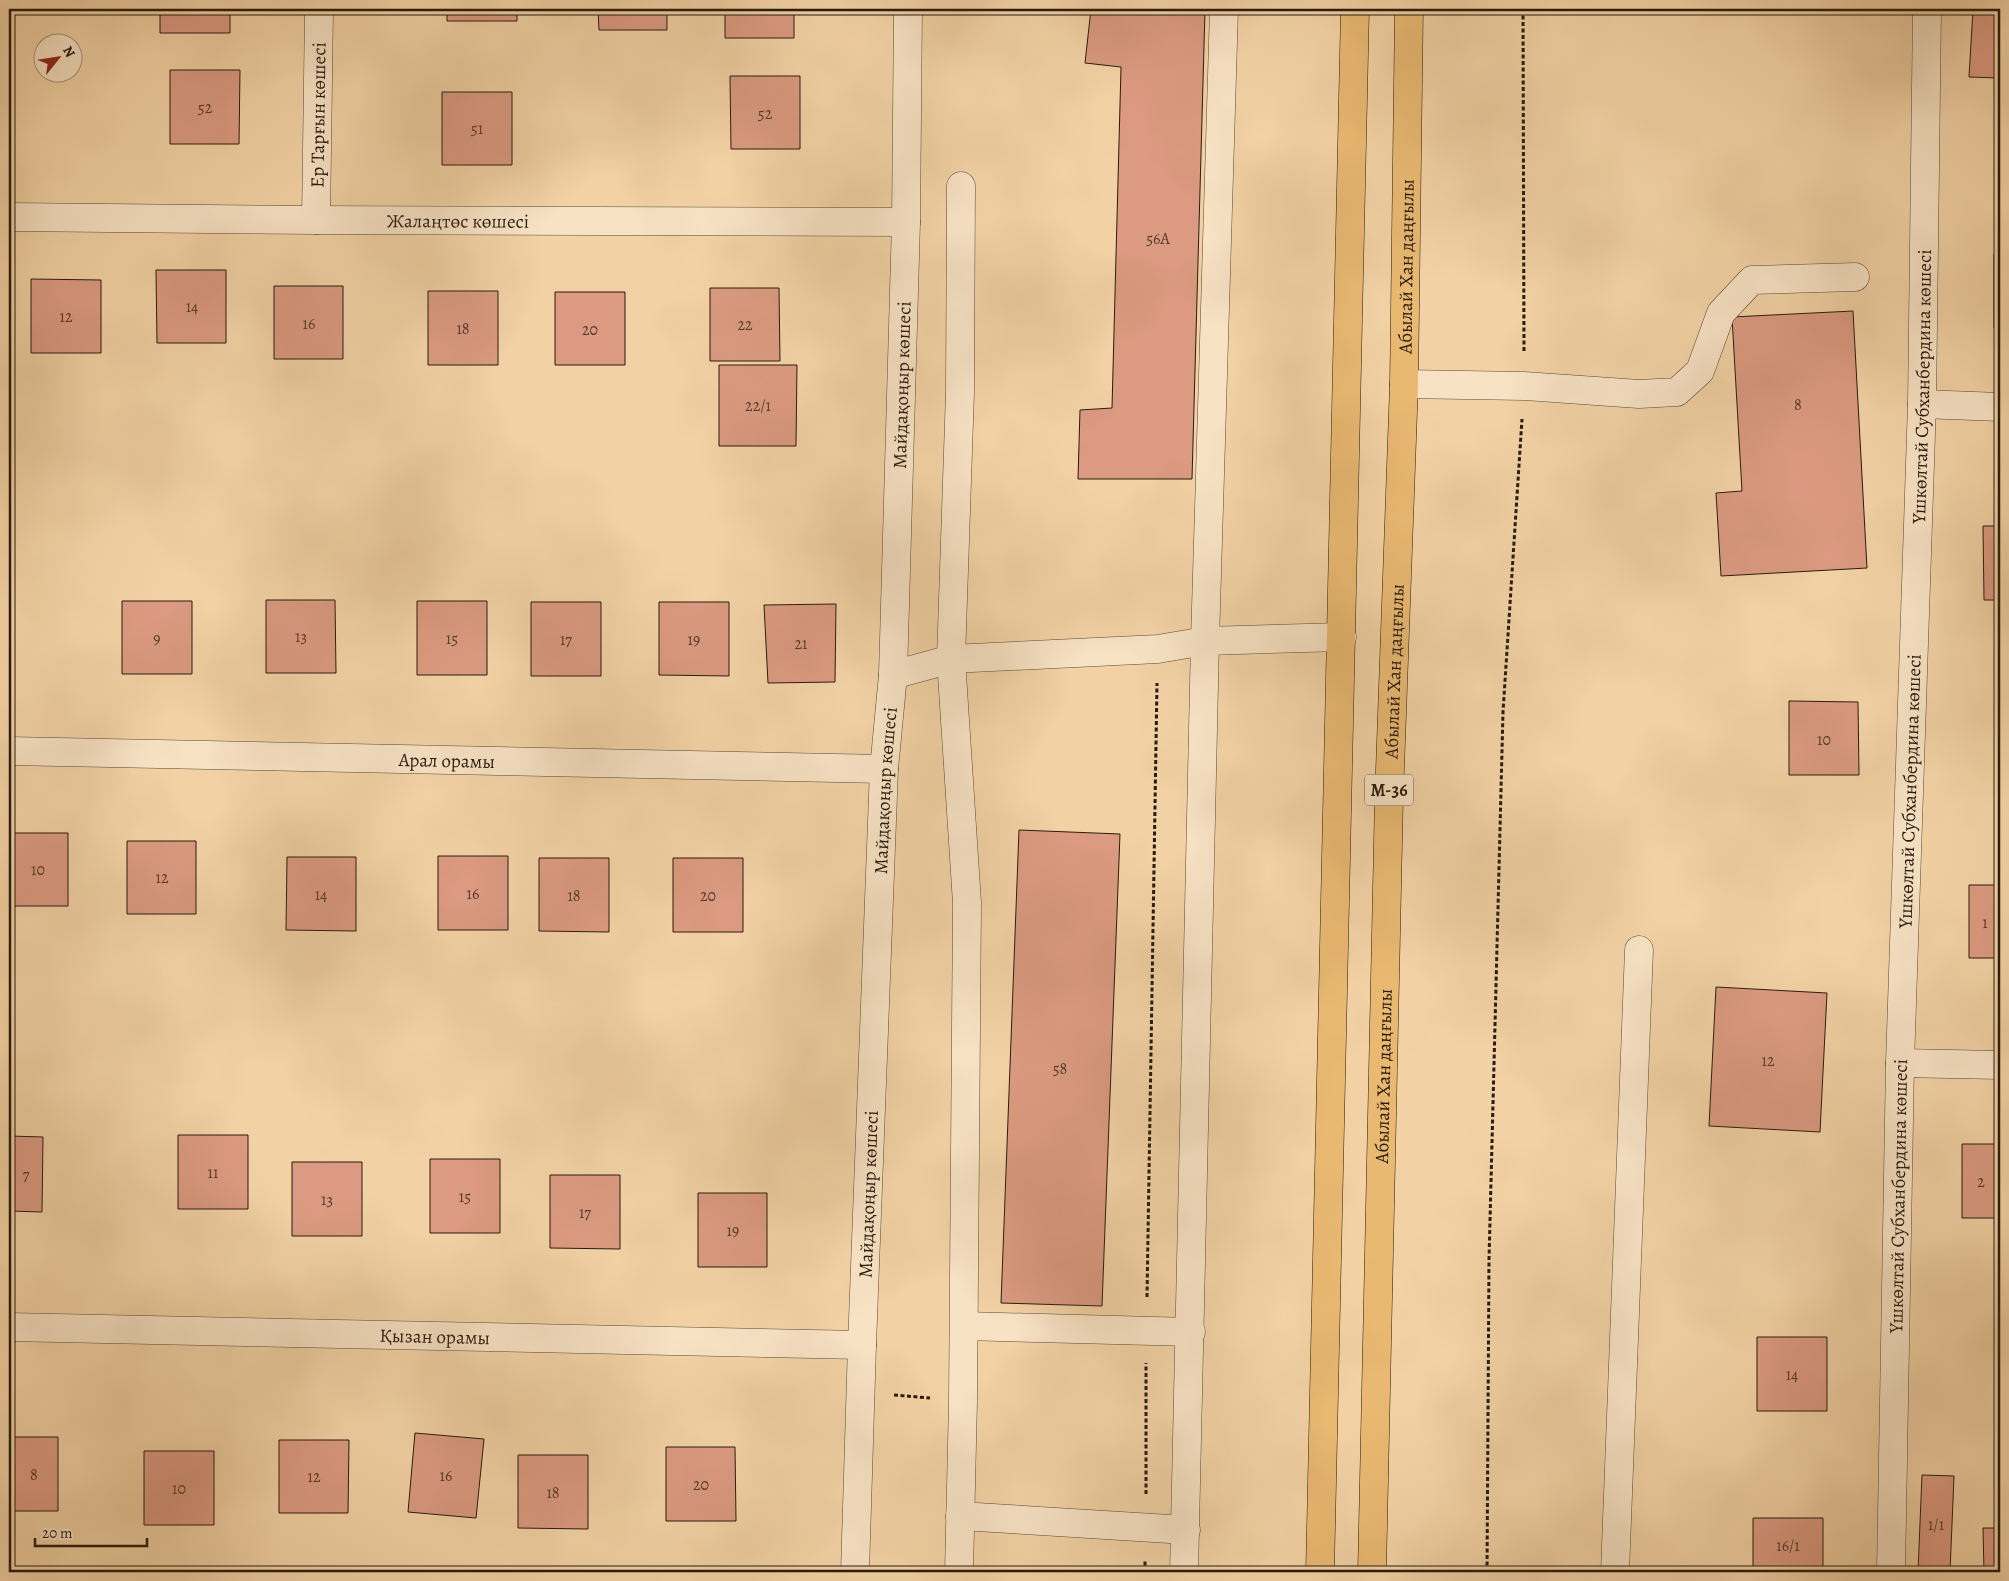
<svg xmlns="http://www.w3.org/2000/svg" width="2009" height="1581" viewBox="0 0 2009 1581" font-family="Alegreya,serif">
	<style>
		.building { fill: #db9a81; stroke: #291b0e }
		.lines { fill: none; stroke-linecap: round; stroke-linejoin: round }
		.minor-casing { stroke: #5b4934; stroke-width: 29 }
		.major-casing { stroke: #291b0e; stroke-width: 29 }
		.path { stroke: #291b0e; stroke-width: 3; stroke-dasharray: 4 2.5; stroke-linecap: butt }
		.minor { stroke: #f7e2c4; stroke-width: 28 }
		.major { stroke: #e9b972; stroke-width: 28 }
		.labels { text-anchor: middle; stroke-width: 5; stroke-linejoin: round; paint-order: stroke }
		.number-label { font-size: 16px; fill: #563b2b }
		.shield { fill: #f7e2c4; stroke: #675745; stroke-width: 1 }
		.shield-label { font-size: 18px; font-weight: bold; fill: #291b0e }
		.street-label { font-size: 19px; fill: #291b0e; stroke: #f7e2c4 }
	</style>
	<rect width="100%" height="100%" fill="#f2d2a5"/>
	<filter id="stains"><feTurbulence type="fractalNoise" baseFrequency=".004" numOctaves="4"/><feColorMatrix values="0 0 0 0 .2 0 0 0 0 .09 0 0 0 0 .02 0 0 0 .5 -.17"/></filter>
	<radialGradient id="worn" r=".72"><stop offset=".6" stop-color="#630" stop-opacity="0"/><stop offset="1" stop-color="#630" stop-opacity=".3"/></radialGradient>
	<path class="building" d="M160 9H230V33H160Z
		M447 9H517V21H447Z
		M598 9H667V30H599Z
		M725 9H794V38H725Z
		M1091 9 1205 10 1192 479H1078L1080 410 1112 408 1121 67 1085 63Z
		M1973 9H2000V78L1969 77Z
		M170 70H240L239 144H170Z
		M730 76H800V149H731Z
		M442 92H512V165H442Z
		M1994 254H2000V328H1994Z
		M156 270H226V343H157Z
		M31 279 101 280V353H31Z
		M274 286H343V359H274Z
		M710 288H779L780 361H710Z
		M428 291H498V365H428Z
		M555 292H625V365H555Z
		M1853 311 1867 568 1721 576 1716 493 1742 491 1732 317Z
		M719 365H797L796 446H719Z
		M1983 526H2000V600H1984Z
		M266 600H335L336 673H266Z
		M122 601H192V674H122Z
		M417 601H487V675H417Z
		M531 602H601V676H531Z
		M659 602H729V676L659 675Z
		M836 604 835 682 768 683 764 605Z
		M1789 701 1858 702 1859 775H1789Z
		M1019 830 1120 834 1102 1306 1001 1303Z
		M9 833H68V906H9Z
		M127 841H196V914H127Z
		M438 856H508V930H438Z
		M287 857H356V931L286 930Z
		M539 858H609V932L539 931Z
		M673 858H743V932H673Z
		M1969 885H2000V958H1969Z
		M1716 987 1827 993 1820 1132 1709 1126Z
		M178 1135H248V1209H178Z
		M9 1136 43 1137 42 1212 9 1211Z
		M1962 1144H2000V1218H1962Z
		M430 1159H500V1233H430Z
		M292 1162H362V1236H292Z
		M550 1175H620V1249L550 1248Z
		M698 1193H767V1267H698Z
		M1757 1337H1827V1411H1757Z
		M415 1433 484 1439 476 1518 408 1512Z
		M9 1437H58V1511H9Z
		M279 1440H349L348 1513H279Z
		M666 1447H735L736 1521H666Z
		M144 1451H214V1525H144Z
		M518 1455H588V1529L518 1528Z
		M1922 1475 1954 1476 1950 1572H1918Z
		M1753 1518H1823V1572H1753Z
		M1983 1528H2000V1572H1984Z"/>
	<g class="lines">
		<defs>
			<g id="minor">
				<path id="s1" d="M9 217 316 220 906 222"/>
				<path id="s2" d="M316 220 319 9"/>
				<path d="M1404 384 1524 386 1639 394 1677 392 1700 371 1721 313 1752 280 1855 277"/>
				<path d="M1922 404 2000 407"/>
				<path d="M893 675 951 659 1158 649 1205 641 1342 637"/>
				<path id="s3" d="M9 751 884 769"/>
				<path d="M1900 1063 2000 1065"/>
				<path d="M964 1326 1191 1332"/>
				<path id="s4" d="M9 1327 862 1345"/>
				<path d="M960 1516 1186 1530"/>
				<path id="s5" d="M855 1572 862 1345 884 769 893 675 906 222 908 9"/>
				<path d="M959 1572 963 1401 967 903 951 659 960 392 961 186"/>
				<path d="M1184 1572 1205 641 1224 9"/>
				<path d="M1615 1572 1639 950"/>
				<path id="s6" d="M1891 1572 1900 1063 1922 404 1927 9"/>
			</g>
			<g id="major">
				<path d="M1320 1572 1355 9"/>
				<path id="s7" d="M1372 1572 1389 797 1404 384 1409 9"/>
			</g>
		</defs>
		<use href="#minor" class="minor-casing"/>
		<use href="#major" class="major-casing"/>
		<path class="path" d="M1523 9 1524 352
			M1147 1297 1157 683
			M894 1395 930 1398
			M1146 1494V1363
			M1145 1572V1560
			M1487 1572 1489 1260 1503 712 1522 419"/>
		<use href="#minor" class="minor"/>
		<use href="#major" class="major"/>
	</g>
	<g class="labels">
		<g class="number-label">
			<text x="205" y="113">52</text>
			<text x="765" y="119">52</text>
			<text x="477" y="134">51</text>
			<text x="1158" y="244">56А</text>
			<text x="192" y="312">14</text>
			<text x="66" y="322">12</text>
			<text x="309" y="329">16</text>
			<text x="745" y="330">22</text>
			<text x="463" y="334">18</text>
			<text x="590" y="335">20</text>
			<text x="1798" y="410">8</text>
			<text x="758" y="411">22/1</text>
			<text x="301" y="642">13</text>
			<text x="157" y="644">9</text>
			<text x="452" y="644">15</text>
			<text x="566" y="645">17</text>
			<text x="694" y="645">19</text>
			<text x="801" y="649">21</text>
			<text x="1824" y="745">10</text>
			<text x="38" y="875">10</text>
			<text x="162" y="883">12</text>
			<text x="473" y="899">16</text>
			<text x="321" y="900">14</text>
			<text x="574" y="901">18</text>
			<text x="708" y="901">20</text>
			<text x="1985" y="928">1</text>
			<text x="1768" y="1066">12</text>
			<text x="1060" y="1074">58</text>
			<text x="213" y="1178">11</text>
			<text x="26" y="1180">7</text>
			<text x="1981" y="1187">2</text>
			<text x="465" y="1202">15</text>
			<text x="327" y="1205">13</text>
			<text x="585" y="1218">17</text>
			<text x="733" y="1236">19</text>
			<text x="1792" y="1380">14</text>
			<text x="34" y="1480">8</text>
			<text x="446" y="1481">16</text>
			<text x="314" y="1482">12</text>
			<text x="701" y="1490">20</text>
			<text x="179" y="1494">10</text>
			<text x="553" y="1498">18</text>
			<text x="1936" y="1530">1/1</text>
			<text x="1788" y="1551">16/1</text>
		</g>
		<rect class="shield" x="1365" y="774.5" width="48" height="31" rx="4"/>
		<g class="shield-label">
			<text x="1389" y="796">M-36</text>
		</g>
		<g class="street-label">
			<text dy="7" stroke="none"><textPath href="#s2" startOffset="105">Ер Тарғын көшесі</textPath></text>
			<text dy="7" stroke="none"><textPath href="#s1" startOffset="449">Жалаңтөс көшесі</textPath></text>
			<text dy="7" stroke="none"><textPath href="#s7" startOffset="1306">Абылай Хан даңғылы</textPath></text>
			<text dy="7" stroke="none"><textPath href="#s5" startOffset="1188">Майдақоңыр көшесі</textPath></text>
			<text dy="7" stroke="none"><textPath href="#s6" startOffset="1186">Үшкөлтай Субханбердина көшесі</textPath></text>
			<text dy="7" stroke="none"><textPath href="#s7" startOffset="901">Абылай Хан даңғылы</textPath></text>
			<text dy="7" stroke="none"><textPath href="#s3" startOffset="438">Арал орамы</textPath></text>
			<text dy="7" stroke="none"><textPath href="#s6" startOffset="781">Үшкөлтай Субханбердина көшесі</textPath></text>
			<text dy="7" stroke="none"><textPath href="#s5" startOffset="782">Майдақоңыр көшесі</textPath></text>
			<text dy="7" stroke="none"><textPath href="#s7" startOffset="496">Абылай Хан даңғылы</textPath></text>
			<text dy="7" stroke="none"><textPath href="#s5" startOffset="378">Майдақоңыр көшесі</textPath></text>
			<text dy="7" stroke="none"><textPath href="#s6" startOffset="376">Үшкөлтай Субханбердина көшесі</textPath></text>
			<text dy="7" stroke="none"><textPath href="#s4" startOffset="426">Қызан орамы</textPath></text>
		</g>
	</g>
	<rect width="2009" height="1581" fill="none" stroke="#f2d2a5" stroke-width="30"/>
	<rect x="10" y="10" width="1989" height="1561" fill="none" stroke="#291b0e" stroke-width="2.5"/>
	<rect x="15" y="15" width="1979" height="1551" fill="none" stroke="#291b0e"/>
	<g transform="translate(58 58) rotate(60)"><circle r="24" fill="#f7e2c4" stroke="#a5927b"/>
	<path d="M0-4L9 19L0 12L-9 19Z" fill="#8f2418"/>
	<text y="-8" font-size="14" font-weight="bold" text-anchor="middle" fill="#291b0e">N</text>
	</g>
	<path d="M35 1538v8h112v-8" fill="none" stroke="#291b0e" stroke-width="2.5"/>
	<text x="42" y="1538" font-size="15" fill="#291b0e" stroke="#f7e2c4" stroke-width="4" paint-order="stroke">20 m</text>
	<rect width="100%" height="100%" filter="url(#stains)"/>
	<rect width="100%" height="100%" fill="url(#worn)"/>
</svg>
